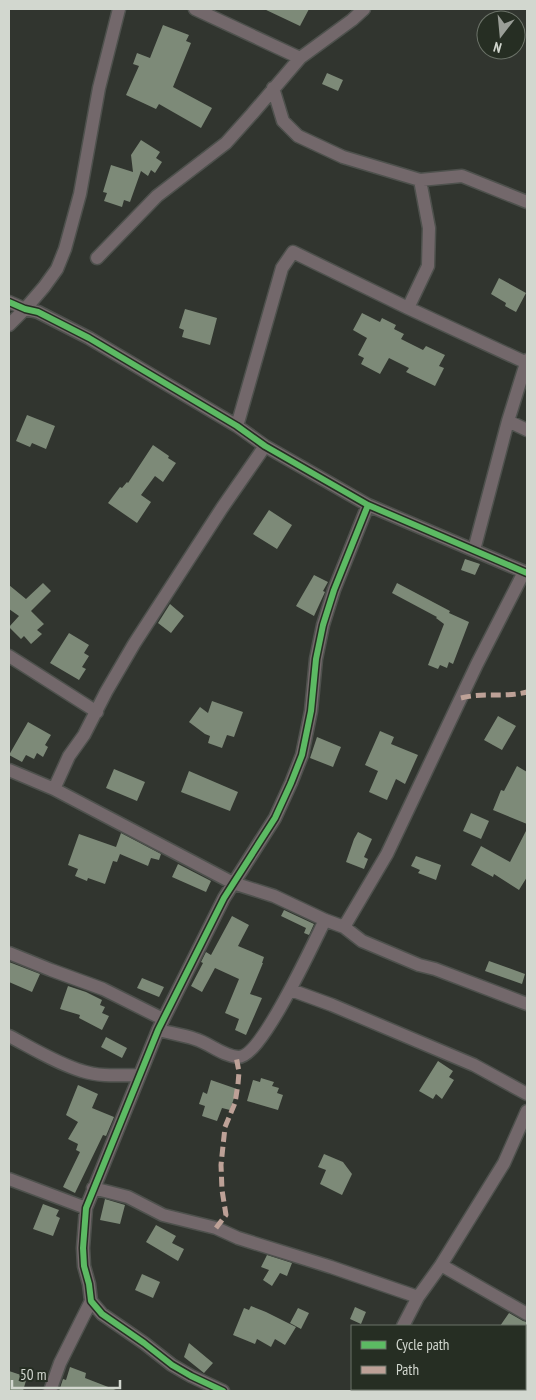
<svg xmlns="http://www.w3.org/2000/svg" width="536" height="1400" viewBox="0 0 536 1400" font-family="'PT Sans Narrow',sans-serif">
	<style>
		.building { fill: #7d8a78 }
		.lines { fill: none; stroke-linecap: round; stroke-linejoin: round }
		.street-casing { stroke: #4e514d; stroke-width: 15 }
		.street { stroke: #73686b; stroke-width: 12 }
		.quiet { stroke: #bda197; stroke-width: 5; stroke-dasharray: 10 5; stroke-linecap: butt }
		.cycleway-casing { stroke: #262e23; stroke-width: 9 }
		.cycleway { stroke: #5cba63; stroke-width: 6 }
	</style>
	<rect width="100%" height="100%" fill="#31352f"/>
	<path class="building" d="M264 9H309L300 26Z
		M163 25 189 35 186 41 191 43 173 87 212 108 201 128 159 104 156 109 126 95 139 66 133 64 137 53 150 58Z
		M327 73 343 80 338 91 322 84Z
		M141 140 160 152 156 158 162 162 155 173 151 170 148 176 141 171 130 202 124 200 122 207 104 201 107 193 103 192 111 165 133 172 131 155Z
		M499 278 526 293 516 312 505 306 506 303 491 294Z
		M185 309 217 318 210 345 182 337 184 330 179 328Z
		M362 313 380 322 382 318 396 325 394 329 404 334 401 339 423 350 426 346 445 355 439 366 444 368 435 386 406 372 409 368 389 358 380 374 361 364 364 358 358 355 367 338 353 330Z
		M27 415 55 426 46 449 32 443 30 447 16 441Z
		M153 445 169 456 168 458 176 463 163 482 155 476 141 495 151 502 137 523 108 503 120 487 122 488 127 482 128 483Z
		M269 510 292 525 277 549 253 534Z
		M465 559 480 564 475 575 461 570Z
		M314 575 328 582 323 591 325 592 314 616 296 606Z
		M43 583 51 591 31 611 44 624 37 630 42 634 31 644 24 636 21 639 9 627 19 616 9 609V585L26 599Z
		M397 583 450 611 449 613 469 622 453 664 449 662 447 668 440 665 438 669 428 665 444 624 436 618 437 617 392 593Z
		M170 604 184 616 171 633 158 623Z
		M69 633 89 645 84 653 89 656 82 667 86 669 79 680 50 663Z
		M212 701 243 712 234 737 227 735 222 748 208 743 210 736 205 734 189 722 200 707 208 713Z
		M498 716 516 726 502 750 484 740Z
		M28 722 51 735 45 745 48 747 43 757 37 753 34 759 26 755 22 762 9 755Z
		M380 731 394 737 391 744 418 755 405 784 396 779 387 800 369 792 378 771 365 765Z
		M317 737 341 747 333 767 310 758Z
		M517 766 527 772V824L493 810 501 790 504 791Z
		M114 769 145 782 137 801 106 788Z
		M189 771 238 792 230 811 181 792Z
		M471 813 489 821 481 839 463 831Z
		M527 829V877L519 890 494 874 493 877 471 865 481 846 510 862Z
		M358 832 372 839 364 857 368 859 364 869 346 862 354 839Z
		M121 833 161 854 159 860 151 858 148 866 120 854 117 862 113 861 105 884 88 878 87 881 75 876 78 869 68 865 79 834 116 847Z
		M416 856 441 865 436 880 418 873 420 870 411 866Z
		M178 864 211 881 206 892 172 877Z
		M284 910 314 924 309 935 304 933 306 928 281 916Z
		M232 916 249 925 238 946 264 957 262 963H263L250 994 262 998 246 1035 235 1030 239 1019 225 1013 239 979 215 968 202 992 191 986 203 963 201 962 206 952 211 955Z
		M489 961 525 974 522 984 485 971Z
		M9 962 40 974 32 992 9 982Z
		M142 978 164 987 159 997 137 988Z
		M68 986 86 992 102 1000 100 1005 105 1007 102 1013 109 1016 102 1030 79 1018 80 1015 60 1009Z
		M106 1037 127 1048 122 1058 101 1047Z
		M438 1061 453 1071 449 1077 454 1080 442 1099 436 1094 433 1099 419 1091Z
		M261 1078 274 1082 272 1086 279 1088 277 1093 283 1095 278 1110 247 1101 253 1080 260 1082Z
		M211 1080 237 1089 230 1110 222 1108 217 1121 202 1116 205 1106 199 1104 203 1092 207 1094Z
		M78 1085 98 1094 92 1108 114 1117 106 1136 103 1135 75 1193 63 1187 80 1152 76 1150 78 1144 68 1139 78 1122 66 1115Z
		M324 1154 343 1162 352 1174 342 1195 320 1184 326 1170 318 1167Z
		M105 1199 125 1205 120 1224 100 1220Z
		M43 1204 59 1210 56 1216 60 1218 53 1236 33 1229Z
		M156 1225 176 1236 172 1243 184 1249 178 1261 146 1242Z
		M267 1255 292 1263 287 1276 280 1273 272 1286 263 1280 269 1270 261 1267Z
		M142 1274 160 1282 153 1298 135 1290Z
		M251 1306 266 1312 296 1327 285 1345 275 1339 271 1347 257 1339 255 1344 233 1335 244 1308 249 1310Z
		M355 1307 366 1312 361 1324 350 1319Z
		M298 1308 309 1313 301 1329 290 1323Z
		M509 1313 523 1321 527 1322V1326H500Z
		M189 1343 213 1363 204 1373 184 1357Z
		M70 1367 86 1373 85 1378 116 1390V1391H59L63 1379 66 1380Z
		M9 1371 27 1377 23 1391H9Z"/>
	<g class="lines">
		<defs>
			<path id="street" d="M195 9 300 58
				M273 88 283 121 298 136 343 157 420 180 462 176 527 202
				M97 258 157 196 226 143 252 114 300 58 352 20 364 9
				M9 302 25 309 38 312 89 338 237 426 265 446 368 505 527 573
				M408 308 428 266 429 228 420 180
				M9 325 25 309 44 287 57 269 65 249 80 194 99 88 119 9
				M508 421 527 430
				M237 426 282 268 293 252 408 308 527 363
				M474 550 508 421 527 360
				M9 656 97 712
				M9 770 54 789 233 883 274 896 325 920 344 927 362 941 419 965 435 969 527 1004
				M54 789 69 756 84 735 106 692 134 644 222 508 265 446
				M344 927 387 854 477 664 524 572
				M9 953 51 970 103 989 163 1019
				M291 990 332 1005 474 1065 527 1094
				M158 1030C170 1033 183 1035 195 1039 209 1043 223 1056 238 1057 261 1058 314 942 325 920
				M9 1036C32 1048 56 1063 82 1071 100 1077 120 1075 139 1075
				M9 1179 86 1208
				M93 1188 128 1197 163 1215 216 1228 238 1238 331 1267 418 1297
				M441 1265 527 1314
				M403 1326 418 1297 441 1265 504 1163 527 1111
				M471 1389 475 1391
				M50 1391 60 1363 91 1301
				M223 1391 191 1376 172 1365 144 1343 102 1314 91 1301 89 1284 84 1266 83 1248 86 1208 158 1030 224 898 275 818 291 783 302 755 311 711 316 659 323 625 334 590 368 505
				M360 1391 362 1389"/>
		</defs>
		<use href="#street" class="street-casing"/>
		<use href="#street" class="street"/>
		<path class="quiet" d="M461 698C485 692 504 698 527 692
			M216 1228 226 1215 222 1190 221 1165 225 1127 235 1103 238 1084 239 1072 236 1056"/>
		<defs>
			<path id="cycleway" d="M9 302 25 309 38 312 89 338 237 426 265 446 368 505 527 573
				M223 1391 191 1376 172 1365 144 1343 102 1314 91 1301 89 1284 84 1266 83 1248 86 1208 158 1030 224 898 275 818 291 783 302 755 311 711 316 659 323 625 334 590 368 505"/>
		</defs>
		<use href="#cycleway" class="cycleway-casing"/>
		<use href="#cycleway" class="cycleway"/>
	</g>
	<rect width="536" height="1400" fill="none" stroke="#d2d7cf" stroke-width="20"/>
	<rect x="351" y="1325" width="175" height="65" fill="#262e23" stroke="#6b7268"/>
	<rect x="361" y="1341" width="25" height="8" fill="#5cba63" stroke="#6b7268"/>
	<text x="396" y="1350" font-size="15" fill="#d2d7cf">Cycle path</text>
	<rect x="361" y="1366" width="25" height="8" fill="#bda197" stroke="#6b7268"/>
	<text x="396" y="1375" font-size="15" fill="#d2d7cf">Path</text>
	<g transform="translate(501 35) rotate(196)"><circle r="24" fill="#262e23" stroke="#6b7268"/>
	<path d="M0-4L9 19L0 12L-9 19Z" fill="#9a9e97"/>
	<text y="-8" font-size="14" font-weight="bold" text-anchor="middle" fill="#d2d7cf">N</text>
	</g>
	<path d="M12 1380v8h108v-8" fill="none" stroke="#d2d7cf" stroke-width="2.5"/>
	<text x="20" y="1380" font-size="15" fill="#d2d7cf" stroke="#262e23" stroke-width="4" paint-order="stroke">50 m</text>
</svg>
